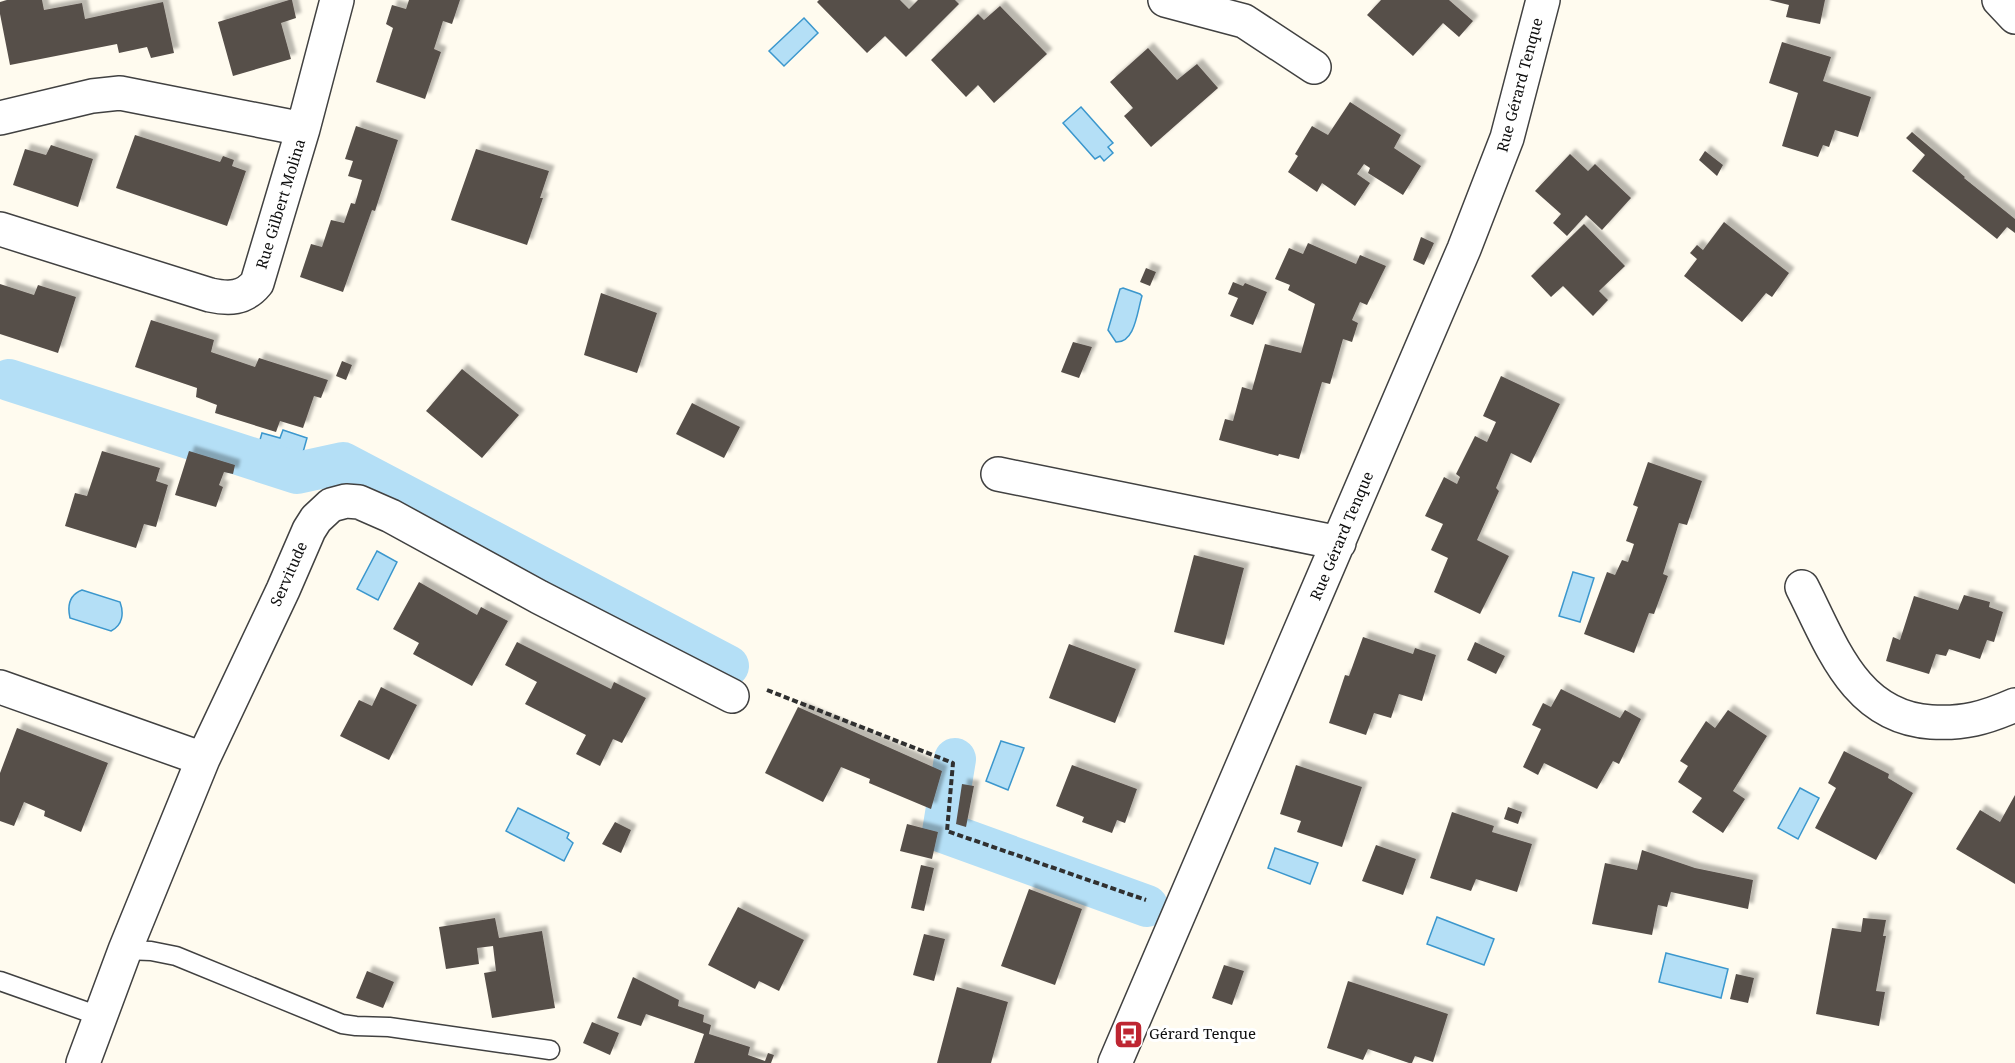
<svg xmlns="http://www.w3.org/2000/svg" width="2015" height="1063" viewBox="0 0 2015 1063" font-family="'Noto Serif',serif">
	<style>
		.water { fill: #b4dff6; stroke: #3b97cd; stroke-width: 1.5 }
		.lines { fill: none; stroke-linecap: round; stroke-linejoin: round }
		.canal { stroke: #b4dff6; stroke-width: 42 }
		.building { fill: #574f4a; filter: url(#shadow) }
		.lane-casing { stroke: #414141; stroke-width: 21 }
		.street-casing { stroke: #414141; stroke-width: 36 }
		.path { stroke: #303030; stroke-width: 4; stroke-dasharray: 6 3; stroke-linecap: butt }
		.lane { stroke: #fff; stroke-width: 18 }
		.street { stroke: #fff; stroke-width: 33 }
		.labels { text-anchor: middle; stroke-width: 6; stroke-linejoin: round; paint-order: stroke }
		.street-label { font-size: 15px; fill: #0e0e0e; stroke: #fff }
		.poi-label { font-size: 15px; fill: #0e0e0e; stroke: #fff; text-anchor: start }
	</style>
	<defs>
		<filter id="shadow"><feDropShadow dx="5.5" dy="-5.5" stdDeviation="1.5" flood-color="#0004"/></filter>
	</defs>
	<rect width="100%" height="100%" fill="#fffbef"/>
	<path class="water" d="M804 18 818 33 784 66 769 51Z
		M1081 107 1113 143 1108 147 1113 153 1104 161 1100 156 1095 159 1063 123Z
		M1123 288 1140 294 1142 296C1137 312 1135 343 1116 342L1108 330 1120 289Z
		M283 430 307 438 300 463 257 450 262 433 280 438Z
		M377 551 397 562 378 600 357 589Z
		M1573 572 1594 578 1580 622 1559 616Z
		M82 590 120 602C124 613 123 625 111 631L70 618C67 605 69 595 82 590Z
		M1001 741 1024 748 1008 790 986 781Z
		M1800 788 1819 798 1798 839 1778 828Z
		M518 808 569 833 567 838 573 843 564 861 506 831Z
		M1275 848 1318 863 1310 884 1268 868Z
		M1437 917 1494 939 1484 965 1427 944Z
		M1666 953 1728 969 1721 998 1659 982Z"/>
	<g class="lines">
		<path class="canal" d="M9 380 297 473 343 463 728 666
			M955 759 943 832 1147 906"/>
	</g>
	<path class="building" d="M7 0H42L44 10 82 3 85 19 163 2 174 53 151 58 147 47 119 53 117 44 10 65 0 14V2Z
		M289 0H292L296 18 281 23 291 59 233 76 218 22Z
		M409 0H460L452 24 443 21 434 49 441 52 425 99 376 82 393 28 386 24 392 5 406 9Z
		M819 0H900L909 9 918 0H955L959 4 906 57 885 36 867 53 817 2Z
		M1381 0H1449L1473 21 1459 37 1443 23 1413 56 1367 15Z
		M1769 0H1825L1820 24 1786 17 1789 5Z
		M1000 6 1047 54 994 103 978 85 966 97 931 60 978 14 984 20Z
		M1782 42 1831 57 1823 81 1871 97 1858 137 1835 130 1829 147 1823 145 1818 157 1782 146 1798 93 1769 83Z
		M1148 48 1177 80 1197 64 1218 88 1151 147 1124 116 1133 108 1110 82Z
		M1350 102 1401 135 1394 148 1421 166 1403 195 1368 173 1370 168 1364 164 1357 174 1370 183 1355 206 1322 183 1317 192 1288 172 1298 156 1295 154 1312 126 1328 135Z
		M356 126 398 140 375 211 372 210 343 292 300 277 311 244 322 247 331 220 344 223 351 203 355 204 362 180 348 176 353 161 345 159Z
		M1912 132 1965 177 1964 178 2015 219V233L2007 227 1997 239 1912 171 1925 155 1906 138Z
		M135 135 220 162 223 156 234 160 232 166 246 171 227 226 116 188Z
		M51 145 93 159 78 207 13 185 25 149 46 155Z
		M476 149 549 171 540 198H543L527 245 451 220Z
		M1705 151 1723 165 1717 176 1699 160Z
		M1570 154 1588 171 1595 164 1631 198 1602 230 1586 215 1567 236 1553 223 1561 214 1535 191Z
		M1724 222 1789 273 1772 297 1766 293 1742 322 1684 276 1697 259 1690 253 1697 245 1703 250Z
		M1584 224 1625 266 1599 291 1608 300 1593 316 1563 286 1551 297 1531 276Z
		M1421 237 1434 243 1424 265 1413 260Z
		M1308 243 1356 264 1360 255 1386 266 1367 305 1360 302 1352 320 1358 323 1352 342 1343 339 1330 384 1322 382 1299 459 1279 454 1278 456 1219 440 1225 419 1233 421 1242 387 1252 390 1265 344 1301 353 1315 304 1288 290 1290 285 1275 279 1289 248 1303 254Z
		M1146 268 1156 272 1150 286 1140 282Z
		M1233 282 1243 286 1245 283 1267 292 1253 325 1230 316 1238 298 1228 294Z
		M0 284 34 295 38 285 76 297 58 353 0 334Z
		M601 293 657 313 637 373 584 355Z
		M151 320 214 340 211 352 255 367 259 358 328 380 321 398 314 396 303 428 280 421 276 432 215 413 217 405 196 397 197 388 135 367Z
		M1073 342 1092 347 1079 378 1061 372Z
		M342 361 352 365 346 380 336 376Z
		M462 369 519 415 482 458 426 411Z
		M1501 376 1560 404 1531 463 1511 453 1496 488 1499 491 1477 540 1509 556 1480 614 1434 592 1448 558 1431 550 1443 524 1425 516 1444 477 1457 484 1460 477 1456 474 1475 436 1487 442 1496 422 1483 416Z
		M692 403 740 427 724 458 676 434Z
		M102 451 160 468 156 481 168 485 156 527 144 524 136 548 65 526 75 493 87 496Z
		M189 451 235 465 233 474 224 472 219 485 223 487 216 507 175 495Z
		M1648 462 1702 481 1687 525 1679 523 1663 574 1668 576 1654 614 1649 613 1634 653 1584 634 1607 572 1615 575 1622 560 1628 562 1634 544 1626 541 1638 507 1633 505Z
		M1194 555 1244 568 1224 645 1174 632Z
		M419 582 477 615 481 607 508 621 472 686 413 654 419 643 393 629Z
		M1964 595 1990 602 1989 607 2003 612 1994 642 1987 640 1980 659 1949 649 1946 656 1936 654 1929 674 1886 661 1893 637 1900 640 1914 596 1958 610Z
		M1363 637 1413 654 1415 648 1436 655 1422 701 1399 694 1391 718 1374 713 1366 735 1329 723 1345 675 1349 676Z
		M517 642 611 689 614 682 646 698 622 743 613 739 600 766 576 754 586 735 525 704 537 682 505 665Z
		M1475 642 1505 656 1496 674 1467 660Z
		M1069 644 1136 669 1115 723 1049 698Z
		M381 687 417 705 389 760 340 736 359 700 372 706Z
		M1561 689 1620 718 1625 710 1641 719 1619 764 1613 761 1597 789 1544 763 1538 775 1523 767 1541 729 1532 725 1543 703 1551 707Z
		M798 707 942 771 931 809 869 783 870 779 841 767 823 802 765 773Z
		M1728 710 1767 736 1733 791 1745 799 1723 833 1692 812 1702 798 1678 782 1688 766 1680 761 1706 721 1715 728Z
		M17 728 108 763 81 832 44 816 45 811 24 802 14 826 0 821V773Z
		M1844 751 1889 774 1888 778 1913 793 1876 860 1815 828 1836 788 1828 783Z
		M1072 765 1137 789 1125 823 1117 820 1112 833 1082 822 1084 817 1056 806Z
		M1296 765 1362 787 1342 847 1297 832 1301 821 1280 814Z
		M962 784 974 786 966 827 956 824Z
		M2015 795V884L1956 849 1980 810 2000 822Z
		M1508 807 1522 812 1518 824 1504 819Z
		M1452 812 1494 826 1492 832 1532 844 1517 892 1476 879 1471 891 1430 878Z
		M615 822 631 830 621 853 602 844Z
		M907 824 938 832 932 859 900 851Z
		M1376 845 1416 859 1403 895 1362 881Z
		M1642 850 1695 868 1753 880 1748 909 1671 892 1667 907 1658 905 1652 935 1592 924 1605 863 1637 870Z
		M921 865 934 868 924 911 911 908Z
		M1029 889 1082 909 1055 985 1001 966Z
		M738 907 804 940 779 991 759 981 755 989 708 965Z
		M495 918 499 938 542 931 555 1008 492 1018 484 973 496 971 493 946 477 948 479 964 446 969 439 927Z
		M1863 918 1886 920 1883 936H1886L1876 991 1885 992 1879 1026 1816 1014 1832 928 1861 932Z
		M924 934 945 939 934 981 913 975Z
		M1224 965 1244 971 1232 1005 1212 998Z
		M367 971 394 982 383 1008 356 998Z
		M1736 974 1754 978 1748 1003 1730 999Z
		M633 977 679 1000 678 1006 704 1015 703 1022 711 1025 709 1034 750 1047 748 1055 765 1061 768 1053 774 1055 771 1063H694L704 1034 646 1014 641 1026 617 1018Z
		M1348 981 1448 1014 1433 1062 1415 1056 1412 1063H1409L1368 1049 1363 1060 1327 1048Z
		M957 987 1008 1002 991 1063H937Z
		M592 1022 619 1033 610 1055 583 1043Z"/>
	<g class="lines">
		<defs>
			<path id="lane" d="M125 950 151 951 176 956 342 1024 356 1026 389 1027 550 1050
				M0 981 99 1016"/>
			<path id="street" d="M1165 0 1244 21 1314 67
				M1999 0 2015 17
				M0 118 92 96 120 93 303 129
				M0 229 210 295C229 299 244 299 257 283L303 129 337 0
				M998 474 1339 543
				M1802 587C1832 646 1855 717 1931 722 1964 724 1985 718 2015 705
				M0 687 203 759
				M83 1063 125 950 203 759 283 590 309 530 316 519 331 505 346 501 359 502 391 516 539 597 732 696
				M1115 1063 1464 249 1507 138 1543 0"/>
		</defs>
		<use href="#lane" class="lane-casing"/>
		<use href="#street" class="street-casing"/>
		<path class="path" d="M767 690 953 763 947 831 1146 900"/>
		<use href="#lane" class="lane"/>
		<use href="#street" class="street"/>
	</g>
	<defs>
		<symbol id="bus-square" viewBox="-11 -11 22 22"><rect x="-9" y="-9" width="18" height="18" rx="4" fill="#be2632" stroke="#fff"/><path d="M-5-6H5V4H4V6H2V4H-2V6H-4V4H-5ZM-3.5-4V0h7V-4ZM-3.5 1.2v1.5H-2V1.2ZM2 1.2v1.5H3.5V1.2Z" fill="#fff"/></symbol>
	</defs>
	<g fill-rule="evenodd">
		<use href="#bus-square" x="1112" y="1018" width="33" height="33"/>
	</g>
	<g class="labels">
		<g class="street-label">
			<text transform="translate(1520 85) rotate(-75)" y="5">Rue Gérard Tenque</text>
			<text transform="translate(281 204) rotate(-73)" y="5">Rue Gilbert Molina</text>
			<text transform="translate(1342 536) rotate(-67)" y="5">Rue Gérard Tenque</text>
			<text transform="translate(289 574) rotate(-66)" y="5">Servitude</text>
		</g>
		<g class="poi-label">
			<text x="1149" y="1039">Gérard Tenque</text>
		</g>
	</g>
</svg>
